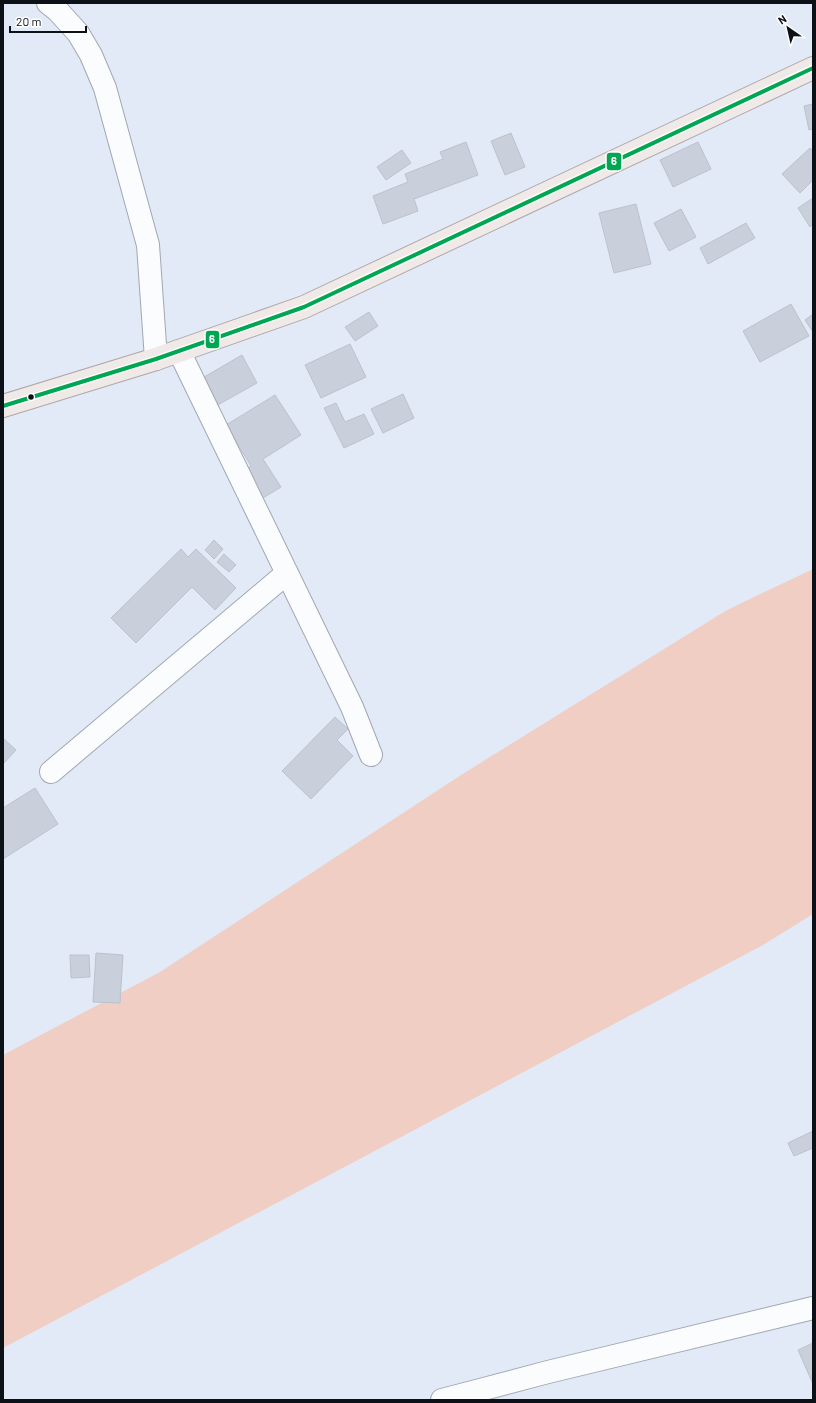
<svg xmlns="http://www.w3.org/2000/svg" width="816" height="1403" viewBox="0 0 816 1403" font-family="Barlow,sans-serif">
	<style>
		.green { fill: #f0cec4 }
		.building { fill: #cad0db; stroke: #bcc2cc }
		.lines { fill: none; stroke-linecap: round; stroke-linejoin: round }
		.street-casing { stroke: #a1a7b1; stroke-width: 24 }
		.primary-casing { stroke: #b0a7a8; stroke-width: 24 }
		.street { stroke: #fbfcfe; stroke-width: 22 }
		.primary { stroke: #efe9e8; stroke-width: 22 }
		.bus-1-casing { stroke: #fff; stroke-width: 7 }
		.bus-1 { stroke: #00a651; stroke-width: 4 }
		.bus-dot { fill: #0c1118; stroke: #fff; stroke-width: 1.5 }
		.line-badge { stroke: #fff; stroke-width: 1.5 }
		.badge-label { font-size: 11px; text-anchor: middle; font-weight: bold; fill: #fff }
	</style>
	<rect width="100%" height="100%" fill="#e2eaf7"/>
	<path class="green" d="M813 569V914L763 945 3 1348V1055L160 972 461 775 727 610Z"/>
	<path class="building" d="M813 104V129L809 130 804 106Z
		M511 133 525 167 505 175 491 141Z
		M466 142 478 175 414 199 418 211 383 224 373 196 408 182 405 174 443 159 440 152Z
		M698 142 711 169 673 187 660 160Z
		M810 148 813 151V180L800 193 782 174Z
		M402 150 411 163 386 180 377 167Z
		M813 198V224L810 227 798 208Z
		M636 204 651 264 614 273 599 213Z
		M681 209 696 237 669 251 654 223Z
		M746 223 755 238 708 264 700 248Z
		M791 304 809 336 760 362 743 331Z
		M369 312 378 326 355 341 345 327Z
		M813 314V332L805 320Z
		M350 344 366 377 321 398 305 365Z
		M242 355 257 383 214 407 199 380Z
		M403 394 414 418 383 433 371 409Z
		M275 395 301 435 263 459 281 487 263 498 245 470 251 466 226 425Z
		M336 403 345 422 364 414 374 434 344 448 324 408Z
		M214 540 223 549 214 559 205 550Z
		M181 549 188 557 196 549 236 588 215 610 192 587 136 643 111 618Z
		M224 554 236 565 229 572 217 562Z
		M335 717 348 729 337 740 353 756 311 799 282 771Z
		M3 738 16 750 3 764Z
		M35 788 58 824 3 859V808Z
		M96 953 123 955 120 1003 93 1002Z
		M70 955H89L90 977 71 978Z
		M813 1131V1148L794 1156 788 1143Z
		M813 1343V1384L798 1350Z"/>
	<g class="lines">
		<defs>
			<path id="street" d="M48 3 58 11 78 33 91 55 105 88 148 245 156 359
				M179 351 352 707 371 755
				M51 772 287 573
				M442 1400 548 1372 813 1308"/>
			<path id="primary" d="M3 406 156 359 304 307 813 68"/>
		</defs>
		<use href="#street" class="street-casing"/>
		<use href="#primary" class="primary-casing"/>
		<use href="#street" class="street"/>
		<use href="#primary" class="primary"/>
		<defs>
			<path id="bus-1" d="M3 406 156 359 304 307 813 68"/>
		</defs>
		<use href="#bus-1" class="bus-1-casing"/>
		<use href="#bus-1" class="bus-1"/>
	</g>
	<circle class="bus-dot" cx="31" cy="397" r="3.5"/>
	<g class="line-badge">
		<rect x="606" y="152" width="16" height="19" rx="4" fill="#00a651"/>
		<rect x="205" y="330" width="15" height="19" rx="4" fill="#00a651"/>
	</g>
	<g class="badge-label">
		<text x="614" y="165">6</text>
		<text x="212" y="343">6</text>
	</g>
	<rect width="816" height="1403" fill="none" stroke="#0c1118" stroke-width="8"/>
	<g transform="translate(788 28) rotate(326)" stroke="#ffffff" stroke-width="3" paint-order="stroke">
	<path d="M0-3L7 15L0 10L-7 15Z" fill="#0c1118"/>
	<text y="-6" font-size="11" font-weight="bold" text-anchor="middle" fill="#0c1118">N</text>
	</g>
	<path d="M10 26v6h76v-6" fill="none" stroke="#0c1118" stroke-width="2"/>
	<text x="16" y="26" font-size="12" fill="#0c1118" stroke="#ffffff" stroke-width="3" paint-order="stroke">20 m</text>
</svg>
